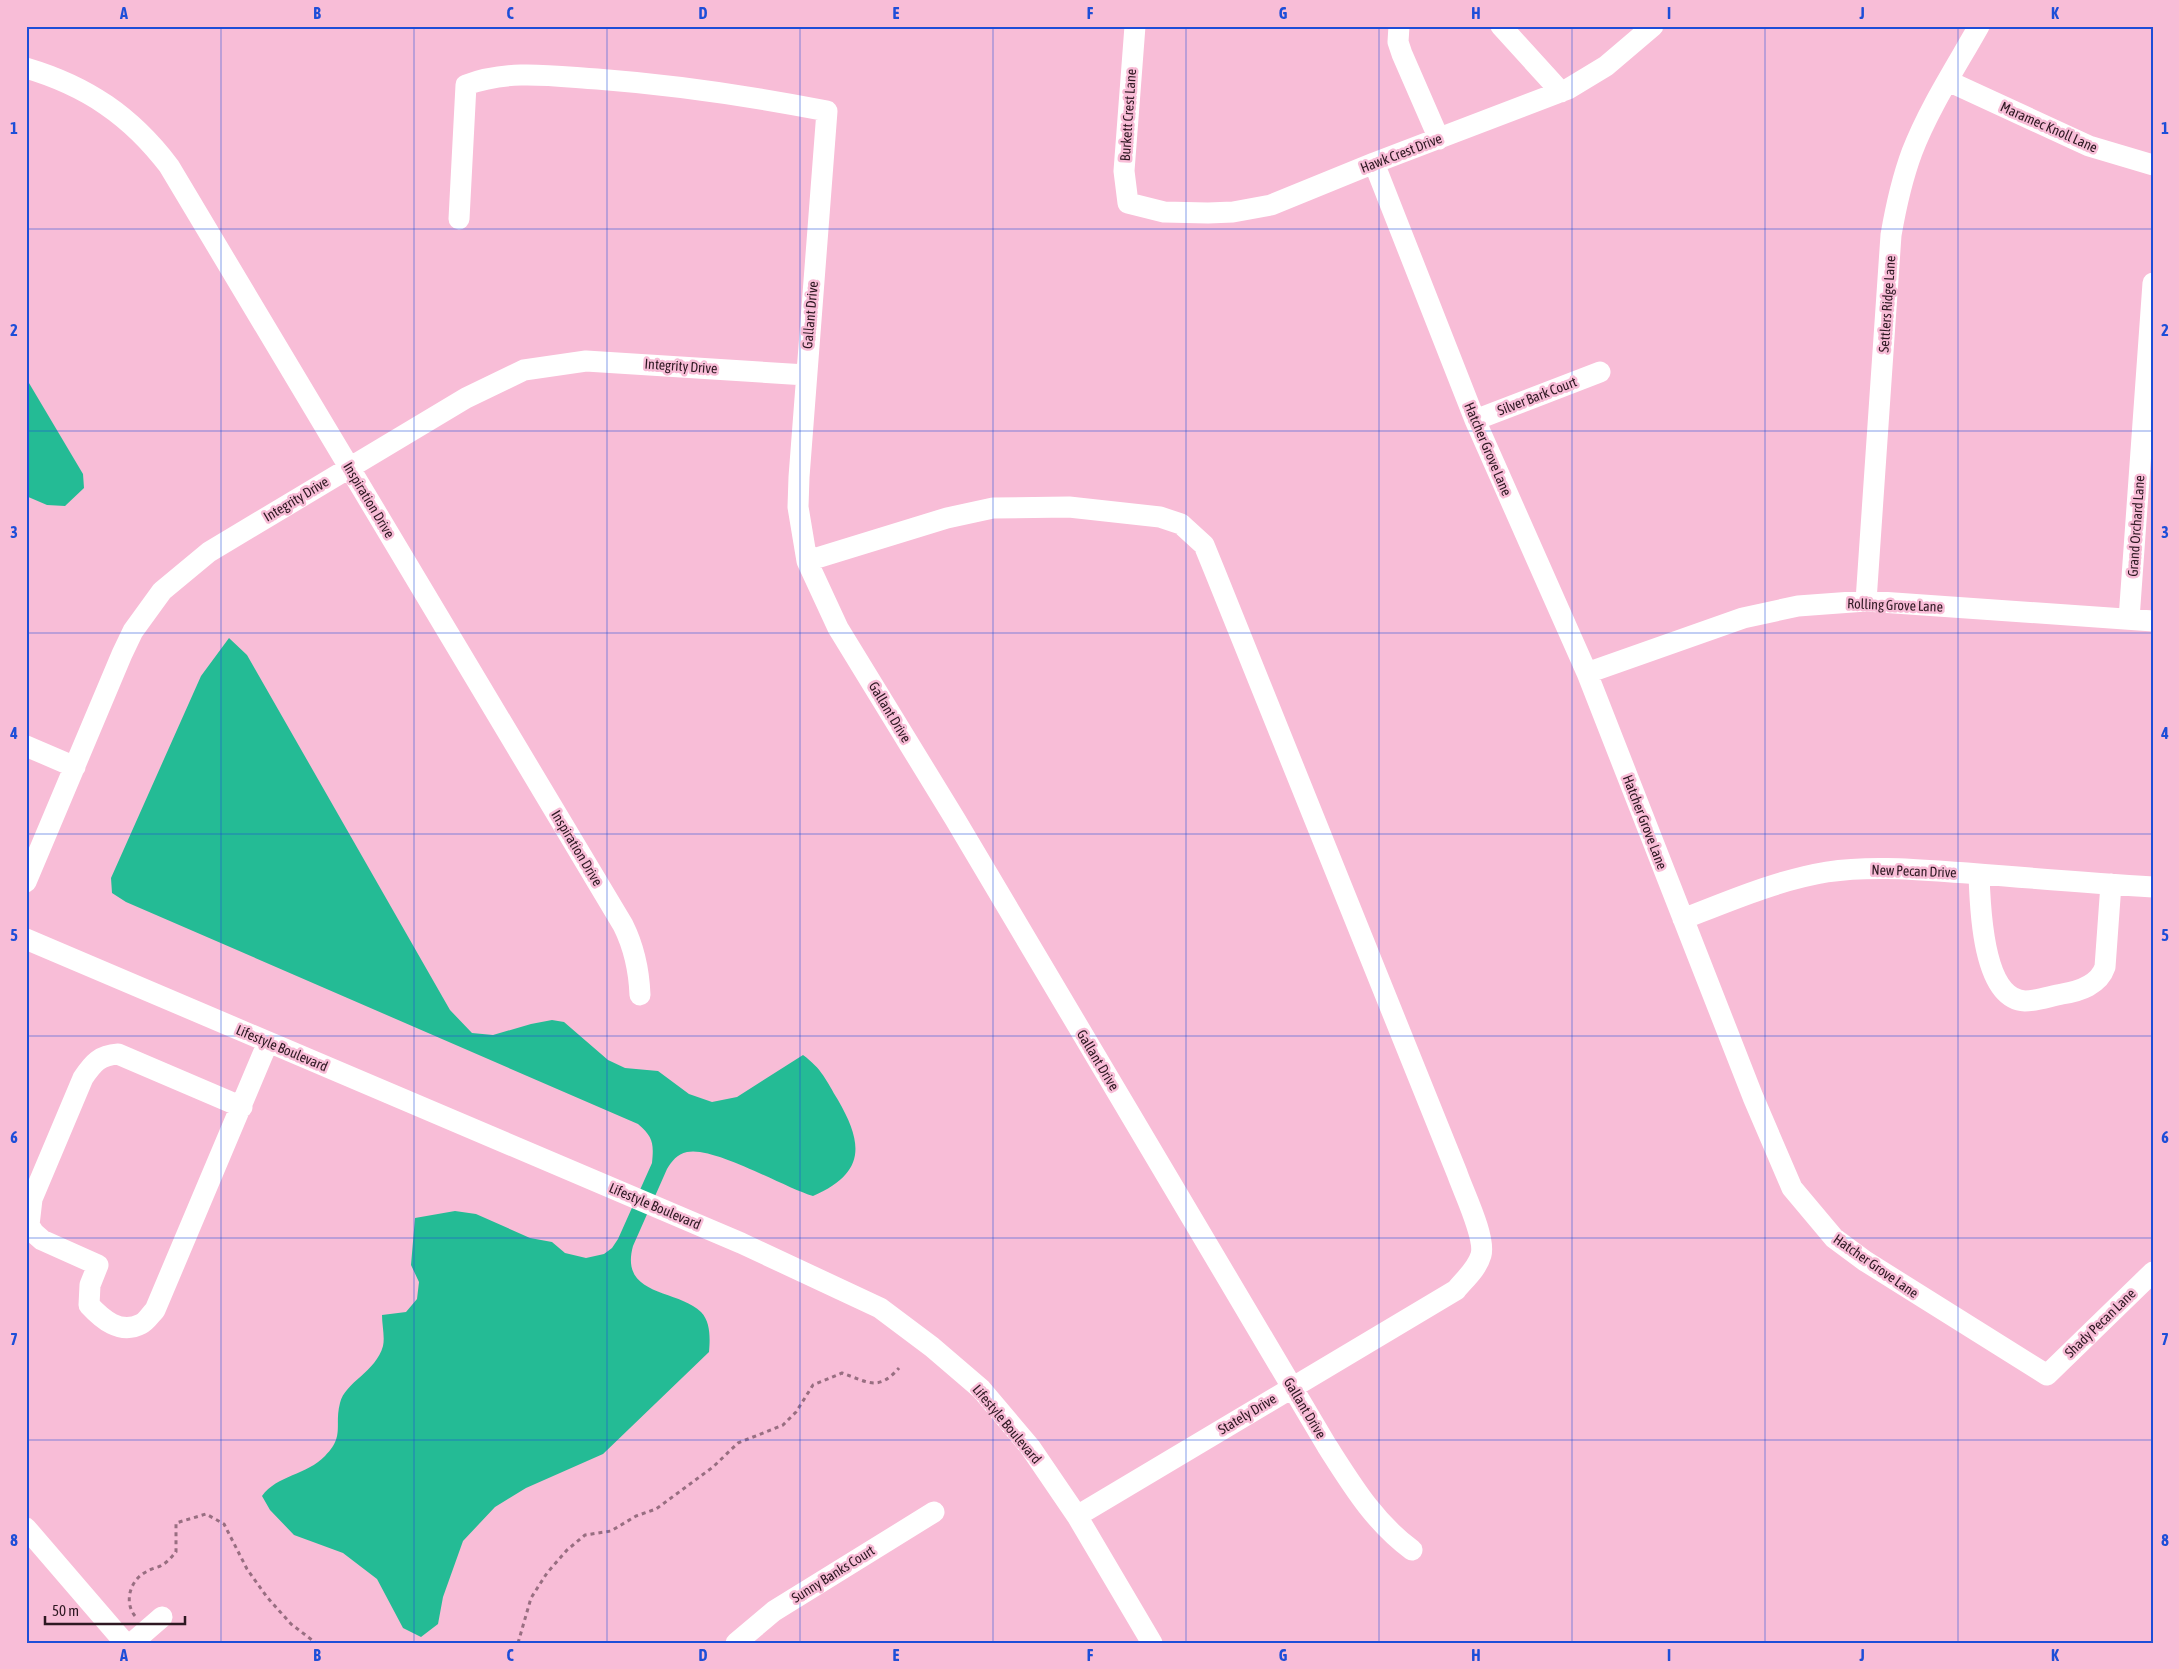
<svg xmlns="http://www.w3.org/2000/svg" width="2179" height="1669" viewBox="0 0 2179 1669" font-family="'Asap Condensed',sans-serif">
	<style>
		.water { fill: #24bb95 }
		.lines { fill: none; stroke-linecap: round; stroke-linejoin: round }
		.path { stroke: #986e81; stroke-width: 3; stroke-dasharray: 4 4; stroke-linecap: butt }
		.minor { stroke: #fff; stroke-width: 21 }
		.grid { fill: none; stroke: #1d4ed8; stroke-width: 1; stroke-opacity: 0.55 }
		.labels { text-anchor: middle; stroke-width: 5; stroke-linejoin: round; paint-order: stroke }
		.street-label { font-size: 14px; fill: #2e1822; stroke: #f8bdd7 }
		.neatline { fill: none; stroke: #1d4ed8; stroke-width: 2 }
		.grid-label { font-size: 16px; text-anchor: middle; font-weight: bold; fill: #1d4ed8 }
	</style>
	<rect width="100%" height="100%" fill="#f8bdd7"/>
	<path class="water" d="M26 378 83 474 84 488 65 506 47 505 26 496Z
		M229 638 247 655 450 1010 472 1033 493 1035 531 1024 552 1020 564 1022 608 1060 625 1068 658 1071 689 1094 712 1102 737 1097 803 1055C822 1069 826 1080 838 1100 864 1145 865 1173 813 1196 783 1187 714 1146 687 1152 677 1154 672 1161 667 1169L633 1246C619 1297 678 1289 701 1312 711 1322 710 1340 709 1352L603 1454 526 1488 495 1507 463 1541 443 1597 438 1624 421 1637 403 1628 377 1579 343 1553 294 1535 270 1510 262 1496C277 1475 307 1475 325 1456 345 1436 334 1426 340 1403 345 1382 376 1372 383 1346 385 1337 382 1325 382 1315L406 1312 417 1299 419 1282 411 1265 415 1218 455 1211 476 1214 530 1238 552 1242 565 1253 586 1258 604 1254 612 1248 618 1239 652 1163C654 1143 653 1137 638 1124L126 902 112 893 111 878 201 676Z"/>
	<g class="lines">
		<path class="path" d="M135 1616C123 1601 131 1578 148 1571 152 1568 158 1568 162 1565 168 1562 172 1556 176 1552V1523L206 1514 224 1524 247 1569 267 1597 291 1624 316 1643
			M518 1643 531 1598 547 1573 567 1550 585 1535 611 1531 636 1516 656 1509 713 1467 738 1443 783 1425 796 1412 813 1385 842 1373C868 1382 878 1392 899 1368"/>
		<path class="minor" d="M1135 26 1124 171 1128 203 1164 212 1208 213 1233 212 1271 205 1374 163 1568 89 1606 66 1653 26
			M1399 26 1398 42 1402 54 1439 139
			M1501 26 1561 92
			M26 68C87 86 131 116 169 166L623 925C634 947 639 970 640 995
			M1948 81 2089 146 2153 165
			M1374 163 1475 420 1587 673 1753 1097 1792 1188 1834 1238 1865 1261 2047 1375 2153 1272
			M459 219 466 85C509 69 552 76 597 79 675 85 750 96 827 111L799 477 798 507 807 561 838 628 955 819 1327 1446C1352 1485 1374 1522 1412 1550
			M1475 420 1600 372
			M807 561 947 518 993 508 1069 507 1160 517 1181 524 1204 545 1215 572 1457 1173C1463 1191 1486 1237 1481 1255 1477 1269 1465 1279 1456 1290L1077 1516
			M1866 601 1891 235C1896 206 1902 179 1912 152 1929 108 1956 67 1979 26
			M2129 619 2153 283
			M1587 673 1743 618 1798 606 1866 601 2153 621
			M26 746 75 767
			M1979 874C1980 905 1982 999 2025 1001 2036 1001 2051 996 2062 994 2080 991 2099 985 2105 967L2111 884
			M26 882 122 654 133 631 162 591 209 552 466 398 524 370 586 361 806 375
			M1683 919C1729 901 1778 880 1827 872 1873 865 1921 870 1967 873 2029 878 2091 883 2153 887
			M26 939 741 1243 880 1308 932 1347 981 1389 1030 1447 1077 1516 1152 1643
			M242 1107 118 1054C100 1055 93 1063 83 1078L32 1199 29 1225 34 1233 42 1240 98 1265 90 1285 89 1305C102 1319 120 1335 141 1324 146 1322 151 1314 155 1310L268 1042
			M26 1528 125 1643
			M132 1643 162 1617
			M736 1643 774 1611 934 1512"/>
	</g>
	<path class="grid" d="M221 26V1643M414 26V1643M607 26V1643M800 26V1643M993 26V1643M1186 26V1643M1379 26V1643M1572 26V1643M1765 26V1643M1958 26V1643M26 229H2153M26 431H2153M26 633H2153M26 834H2153M26 1036H2153M26 1238H2153M26 1440H2153"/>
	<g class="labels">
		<g class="street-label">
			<text transform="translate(1128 115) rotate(-86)" y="5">Burkett Crest Lane</text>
			<text transform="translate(2049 127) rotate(24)" y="5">Maramec Knoll Lane</text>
			<text transform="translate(1401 153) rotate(-21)" y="5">Hawk Crest Drive</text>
			<text transform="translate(1887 304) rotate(-86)" y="5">Settlers Ridge Lane</text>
			<text transform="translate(810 315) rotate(-85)" y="5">Gallant Drive</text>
			<text transform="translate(681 366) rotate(4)" y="5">Integrity Drive</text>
			<text transform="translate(1537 396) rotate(-21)" y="5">Silver Bark Court</text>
			<text transform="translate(1488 449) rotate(67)" y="5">Hatcher Grove Lane</text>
			<text transform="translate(296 499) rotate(-31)" y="5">Integrity Drive</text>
			<text transform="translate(369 500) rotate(59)" y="5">Inspiration Drive</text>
			<text transform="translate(2136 526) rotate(-86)" y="5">Grand Orchard Lane</text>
			<text transform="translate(1895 605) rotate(2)" y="5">Rolling Grove Lane</text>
			<text transform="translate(890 712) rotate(59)" y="5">Gallant Drive</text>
			<text transform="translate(1645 822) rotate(69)" y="5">Hatcher Grove Lane</text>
			<text transform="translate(577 848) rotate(59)" y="5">Inspiration Drive</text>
			<text transform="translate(1914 871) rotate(2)" y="5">New Pecan Drive</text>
			<text transform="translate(282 1048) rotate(23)" y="5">Lifestyle Boulevard</text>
			<text transform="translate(1098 1060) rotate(59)" y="5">Gallant Drive</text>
			<text transform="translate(655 1206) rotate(23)" y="5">Lifestyle Boulevard</text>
			<text transform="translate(1876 1266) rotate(35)" y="5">Hatcher Grove Lane</text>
			<text transform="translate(2100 1323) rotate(-44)" y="5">Shady Pecan Lane</text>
			<text transform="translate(1305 1408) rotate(59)" y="5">Gallant Drive</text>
			<text transform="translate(1247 1414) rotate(-31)" y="5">Stately Drive</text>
			<text transform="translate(1007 1424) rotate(50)" y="5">Lifestyle Boulevard</text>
			<text transform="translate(833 1574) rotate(-32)" y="5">Sunny Banks Court</text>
		</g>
	</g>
	<rect width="2179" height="1669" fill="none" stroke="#f8bdd7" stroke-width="55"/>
	<path d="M45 1616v8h140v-8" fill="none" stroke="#2e1822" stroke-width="2.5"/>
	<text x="52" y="1616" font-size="15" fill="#2e1822" stroke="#f8bdd7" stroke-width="4" paint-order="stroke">50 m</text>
	<rect x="28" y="28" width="2124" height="1614" class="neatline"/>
	<g class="grid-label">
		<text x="124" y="19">A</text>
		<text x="317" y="19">B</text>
		<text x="510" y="19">C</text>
		<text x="703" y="19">D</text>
		<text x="896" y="19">E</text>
		<text x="1090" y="19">F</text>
		<text x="1283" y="19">G</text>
		<text x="1476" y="19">H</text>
		<text x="1669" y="19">I</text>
		<text x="1862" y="19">J</text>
		<text x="2055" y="19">K</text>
		<text x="14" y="134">1</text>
		<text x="2165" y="134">1</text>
		<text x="14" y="336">2</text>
		<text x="2165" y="336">2</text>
		<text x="14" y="538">3</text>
		<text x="2165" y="538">3</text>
		<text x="14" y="739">4</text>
		<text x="2165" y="739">4</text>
		<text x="14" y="941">5</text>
		<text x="2165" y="941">5</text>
		<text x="14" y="1143">6</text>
		<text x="2165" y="1143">6</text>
		<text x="14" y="1345">7</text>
		<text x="2165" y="1345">7</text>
		<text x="14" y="1546">8</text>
		<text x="2165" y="1546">8</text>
		<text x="124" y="1661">A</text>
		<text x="317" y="1661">B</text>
		<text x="510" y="1661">C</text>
		<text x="703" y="1661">D</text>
		<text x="896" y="1661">E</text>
		<text x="1090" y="1661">F</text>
		<text x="1283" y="1661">G</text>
		<text x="1476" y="1661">H</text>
		<text x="1669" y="1661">I</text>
		<text x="1862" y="1661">J</text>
		<text x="2055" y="1661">K</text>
	</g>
</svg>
